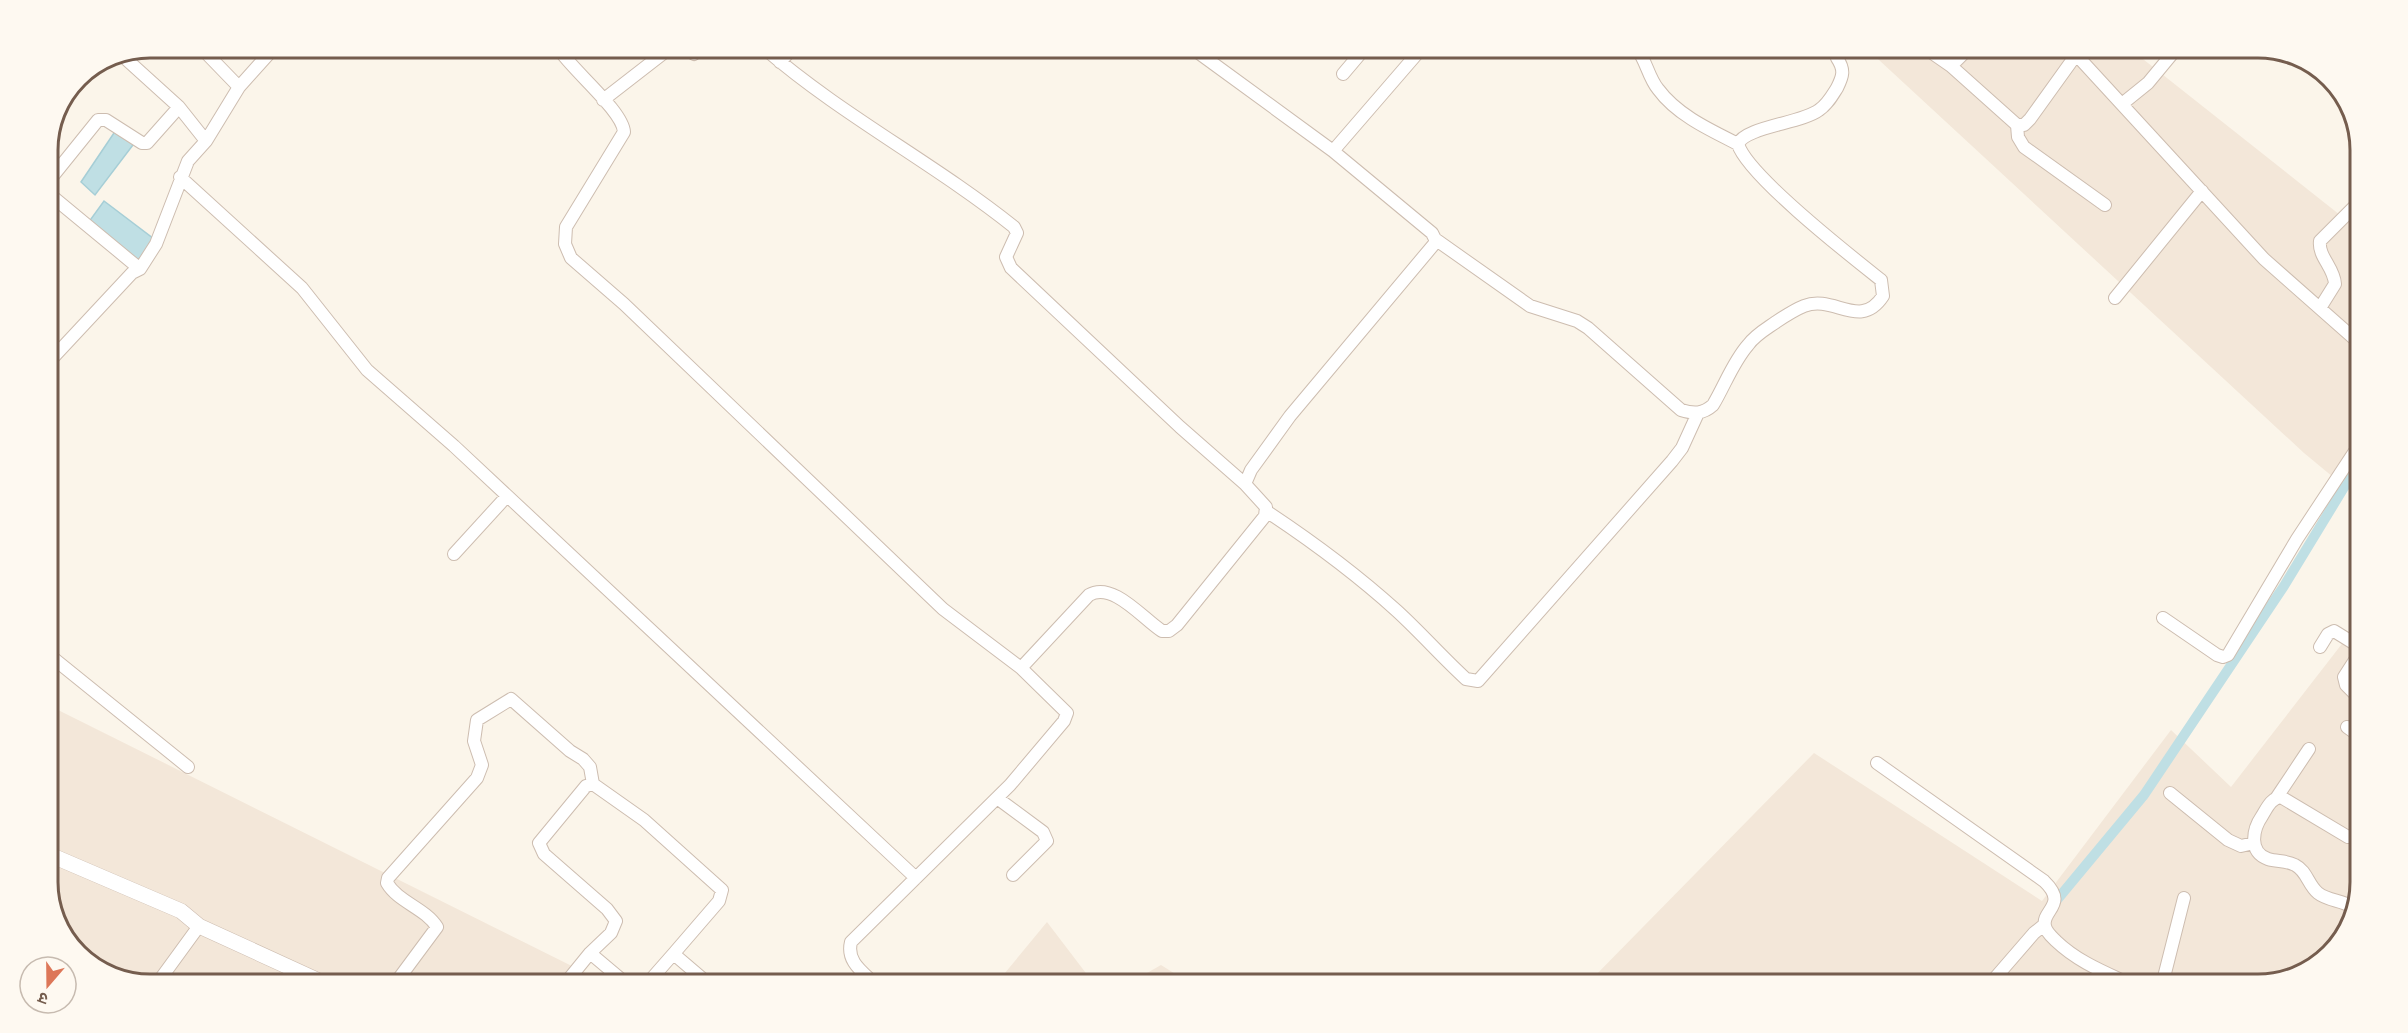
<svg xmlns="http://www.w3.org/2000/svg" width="2408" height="1033" viewBox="0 0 2408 1033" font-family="Signika,'Noto Sans Devanagari',sans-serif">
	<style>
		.residential { fill: #f3e7d9 }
		.water { fill: #bfdfe4; stroke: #a6ced6; stroke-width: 1.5 }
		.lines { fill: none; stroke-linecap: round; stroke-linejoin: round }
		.canal { stroke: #bfdfe4; stroke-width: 10 }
		.minor-casing { stroke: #cdbdb0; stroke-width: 14 }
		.tertiary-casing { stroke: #cdbdb0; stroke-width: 16 }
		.minor { stroke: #fff; stroke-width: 12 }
		.tertiary { stroke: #fff; stroke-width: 15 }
		.rim { fill: none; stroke: #755d4e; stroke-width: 3 }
	</style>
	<rect width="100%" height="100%" fill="#fbf5ea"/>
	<path class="residential" d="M1866 48H2129L2359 230 2356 496 2304 453Z
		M2355 627 2352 922 2315 968 2258 985H1586L1814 753 2042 901 2171 730 2231 787Z
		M48 705 610 985H150L111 977 69 945 48 890Z
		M1047 922 1095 985H995Z
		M1161 965 1193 985H1126Z"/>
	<path class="water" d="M116 130 136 141 95 195 81 182Z
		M104 201 154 239 139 264 88 223Z"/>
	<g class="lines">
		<path class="canal" d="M2051 907 2144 795 2284 586 2357 466"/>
		<defs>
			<path id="minor" d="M208 48V55L239 87
				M558 48C572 70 623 111 624 132L566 227 565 244 571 258 624 304 943 609 1021 668 1067 713 1064 721 1010 785 851 942C846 962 863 972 876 985
				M685 48 694 54 702 48
				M764 48C841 115 934 163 1014 227L1017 233 1006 257 1011 268 1180 427 1245 484
				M1192 48 1333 151
				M1636 48C1646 59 1648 77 1658 89 1677 115 1710 130 1738 144
				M1925 48 1951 66 2017 125H2024L2030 119 2076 55
				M2070 48 2264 259 2358 342
				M126 59 179 107 206 141
				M780 62 793 48
				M1951 66 1969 48
				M1343 74 1365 48
				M603 100 670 48
				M2122 104 2148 83 2177 48
				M2017 125 2018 137 2024 147 2105 205
				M180 177 302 288 367 370 454 446 916 878
				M48 182 98 120H106L142 143H147L179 107
				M48 193 140 269
				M1435 239 1530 306 1577 321 1588 328 1681 410C1694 414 1703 414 1713 405 1725 385 1733 362 1748 345 1755 335 1766 329 1776 322 1785 316 1794 310 1804 306 1834 294 1860 331 1883 296L1881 280C1852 257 1747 175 1738 144 1745 127 1802 123 1819 110 1827 105 1832 96 1837 88 1843 76 1845 70 1837 58L1840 48
				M2115 298 2202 191
				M2320 308 2335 284C2334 267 2318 257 2320 241L2359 202
				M48 363 132 273 140 269 156 244 188 161 206 141 239 87 274 48
				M1266 511C1313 542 1356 574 1397 611 1421 633 1442 657 1466 679L1478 681 1672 461 1682 448 1698 413
				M454 554 507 496
				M2163 618 2217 655 2223 657 2228 655 2297 539 2357 448
				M2320 647 2328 634 2334 631 2355 644
				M48 654 188 767
				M1021 668 1089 595C1113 581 1143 619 1162 631H1169L1177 625 1265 516 1266 507 1245 484 1251 470 1290 416 1435 243V239L1432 233 1333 151 1422 48
				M2355 694 2346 685 2344 677 2355 660
				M2347 727 2354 732
				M1877 763 2044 881C2069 905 2041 910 2045 926 2046 932 2052 937 2056 941 2078 962 2104 972 2132 985
				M593 784 644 820 722 890 719 901 675 952
				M2170 793 2228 840 2241 846 2254 843
				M2277 797 2309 749
				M997 798 1043 832 1047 841 1013 875
				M2352 907C2342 900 2328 901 2318 893 2308 885 2307 871 2295 865 2286 860 2277 862 2268 859 2248 852 2253 829 2262 816 2267 808 2271 798 2281 797L2348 837H2353
				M590 953 628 985
				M156 985 199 926
				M394 985 437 927C425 908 398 902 387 883L388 878 477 778 482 765 474 741 477 720 511 699 570 751 583 759 590 767 593 784 586 786 539 843 544 854 607 909 616 921 611 933 590 953 564 985
				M646 985 675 952 676 956 710 985
				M1075 985V984
				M1989 985 2034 933 2044 925
				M2162 985 2184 898"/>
			<path id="tertiary" d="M48 854 181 911 199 926 328 985"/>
		</defs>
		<use href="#minor" class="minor-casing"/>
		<use href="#tertiary" class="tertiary-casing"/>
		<use href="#minor" class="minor"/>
		<use href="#tertiary" class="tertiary"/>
	</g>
	<path d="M0 0H2408V1033H0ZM150 58H2258A92 92 0 0 1 2350 150V882A92 92 0 0 1 2258 974H150A92 92 0 0 1 58 882V150A92 92 0 0 1 150 58Z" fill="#fef9f1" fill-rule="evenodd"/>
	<path class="rim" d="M150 58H2258A92 92 0 0 1 2350 150V882A92 92 0 0 1 2258 974H150A92 92 0 0 1 58 882V150A92 92 0 0 1 150 58Z"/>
	<g transform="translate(48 985) rotate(200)"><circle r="28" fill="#fef9f1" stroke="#c7bbb0" stroke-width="1.5"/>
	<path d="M0-4.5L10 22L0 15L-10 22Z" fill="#dd7758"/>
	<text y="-9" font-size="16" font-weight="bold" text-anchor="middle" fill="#755d4e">उ</text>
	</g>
</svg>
